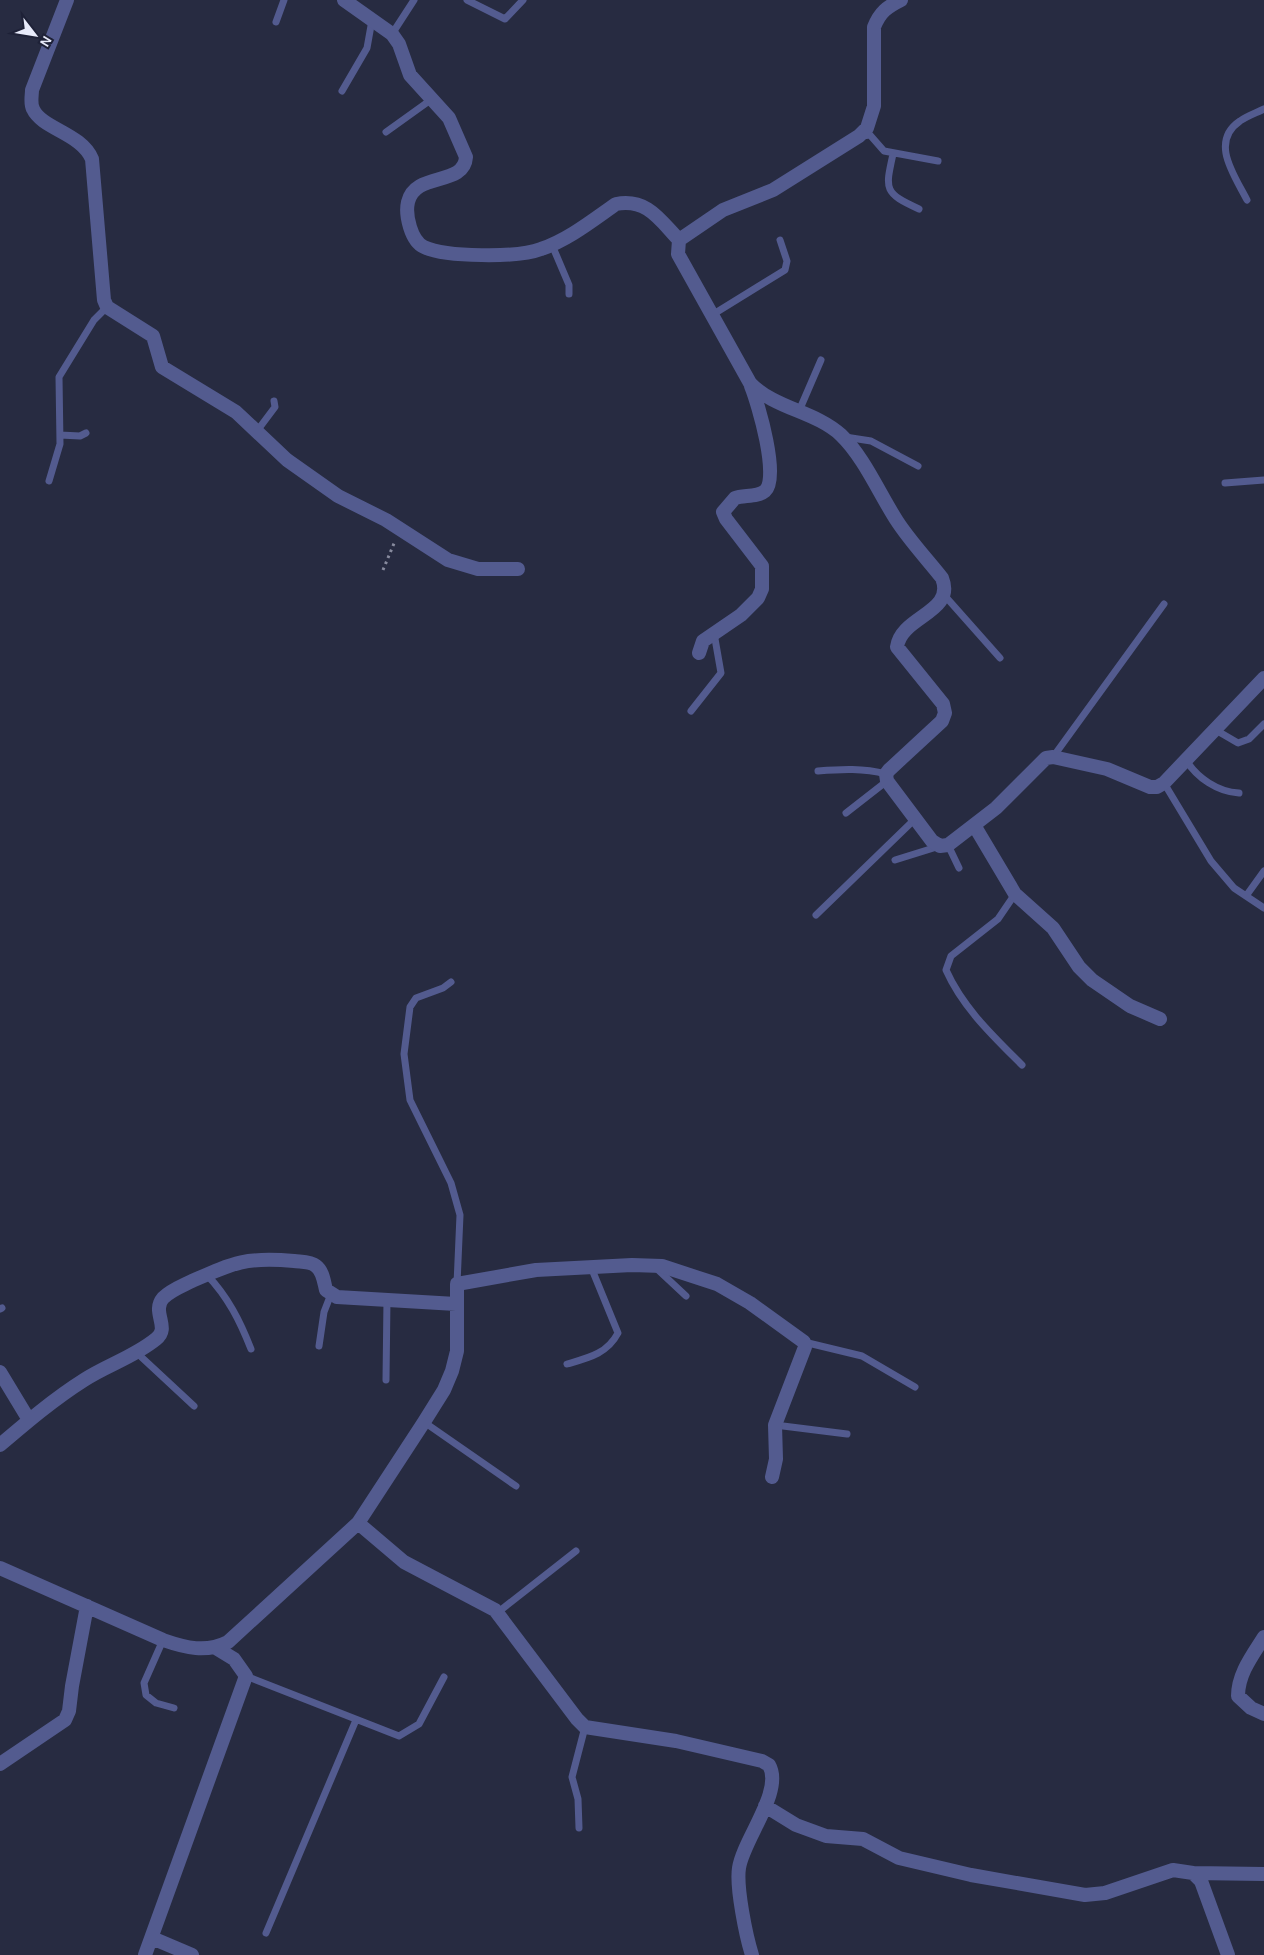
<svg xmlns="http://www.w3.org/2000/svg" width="1264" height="1955" viewBox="0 0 1264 1955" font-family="Karla,sans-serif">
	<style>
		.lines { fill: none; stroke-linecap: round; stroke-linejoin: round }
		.path { stroke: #888b9e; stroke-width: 3; stroke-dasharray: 2.5 4; stroke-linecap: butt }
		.lane { stroke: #535b8f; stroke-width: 7 }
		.street { stroke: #535b8f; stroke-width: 14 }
	</style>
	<rect width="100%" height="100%" fill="#272b41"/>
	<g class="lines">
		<path class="path" d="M383 570 395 541"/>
		<path class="lane" d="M467 0 505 19 523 0
			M276 22 284 0
			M392 34 414 0
			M342 91 367 48 372 20
			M386 132 432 99
			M862 136 870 135 884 151 938 161
			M893 154C885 190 884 193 919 209
			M1247 200C1235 176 1209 142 1240 121 1247 116 1256 113 1264 109
			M552 245 569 285V294
			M712 315 785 270 787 261 780 240
			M799 411 821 360
			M257 431 275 407 274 401
			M60 435 80 436 86 433
			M845 437 871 441 918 466
			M49 481 60 444 59 377 94 320 107 307
			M1225 483 1264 480
			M945 596 1000 658
			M691 711 721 673 714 633
			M1214 729 1238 743 1249 739 1264 724
			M1053 757 1164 604
			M1186 760C1197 778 1218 792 1239 793
			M818 771C842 769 863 768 886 774
			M1164 783 1211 861 1234 888 1264 908
			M846 813 887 781
			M948 845 959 868
			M895 860 940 846
			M1015 894 998 919 951 956 946 970C963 1008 993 1036 1022 1065
			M1246 896 1264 871
			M816 915 915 819
			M451 982 443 988 416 998 410 1007 404 1054 410 1100 451 1183 460 1215 457 1284
			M655 1267 686 1296
			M207 1275C228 1297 240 1321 251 1349
			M0 1309 2 1308
			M804 1342 862 1356 915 1387
			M319 1346 324 1312 331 1294
			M137 1353 194 1406
			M567 1364C588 1358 607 1354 618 1333L591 1267
			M386 1380 387 1299
			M424 1422 516 1486
			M775 1425 847 1434
			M497 1613 576 1551
			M163 1640 144 1683 146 1695 156 1703 174 1708
			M246 1676 399 1736 419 1724 444 1677
			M579 1828 578 1799 572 1777 585 1727
			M266 1933 356 1720"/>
		<path class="street" d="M67 0 32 90C32 96 30 103 33 109 42 129 81 133 92 159L104 300 107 307 153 336 162 367 236 412 287 460 338 496 386 520 448 560 478 569H518
			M344 0 392 34 399 44 410 75 449 118 466 157C464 187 415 171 408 202 405 215 411 241 424 247 445 257 518 258 541 249 568 240 593 220 616 204 647 198 660 220 679 240
			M901 0C887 7 880 12 874 27V106L867 128 859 136 773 190 723 210 679 240 678 254 750 383C775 409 815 411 841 435 864 457 880 495 897 521 910 541 927 559 942 578 956 613 901 616 897 647L943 704 945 713 942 721 889 770 886 774 887 781 932 841 940 846 948 845 996 808 1046 758 1053 757 1107 769 1150 787H1157L1164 783 1264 678
			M699 653 703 641 741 615 758 598 762 589V566L726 519 723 512 735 498C743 495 758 497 765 491 780 478 758 403 751 386
			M974 825 1015 894 1053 928 1079 967 1092 980 1130 1006 1160 1019
			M0 1372 29 1420
			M0 1445C27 1422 54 1399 84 1380 107 1365 134 1357 156 1339 171 1328 151 1312 163 1298 171 1290 182 1286 192 1281 235 1262 246 1257 294 1261 301 1262 310 1261 316 1266 323 1271 324 1282 326 1290L337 1297 456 1304
			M358 1523 404 1562 495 1610 577 1719 585 1727 676 1741 762 1761 769 1765C784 1791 743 1840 739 1868 736 1887 746 1936 752 1955
			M0 1568 163 1640C186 1648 206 1653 228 1642L358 1523 424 1422 444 1390 452 1371 457 1351V1284L536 1270 632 1265 662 1266 717 1284 750 1303 804 1342 805 1347 775 1425 776 1459 772 1477
			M1264 1637C1252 1656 1238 1674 1238 1696L1251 1708 1264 1714
			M0 1764 65 1720 69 1711 72 1686 87 1606
			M765 1806 796 1825 826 1836 863 1839 899 1858 971 1875 1085 1895 1105 1893 1173 1870 1193 1873 1201 1881 1228 1955
			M1193 1873 1264 1874
			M152 1938 192 1955
			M145 1955 246 1676 234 1659 216 1648"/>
	</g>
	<g transform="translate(35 35) rotate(121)" stroke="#1e2137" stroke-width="4" paint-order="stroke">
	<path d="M0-4L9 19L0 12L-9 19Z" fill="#e7eafa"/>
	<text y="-8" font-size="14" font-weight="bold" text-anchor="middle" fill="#e7eafa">N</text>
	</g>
</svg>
